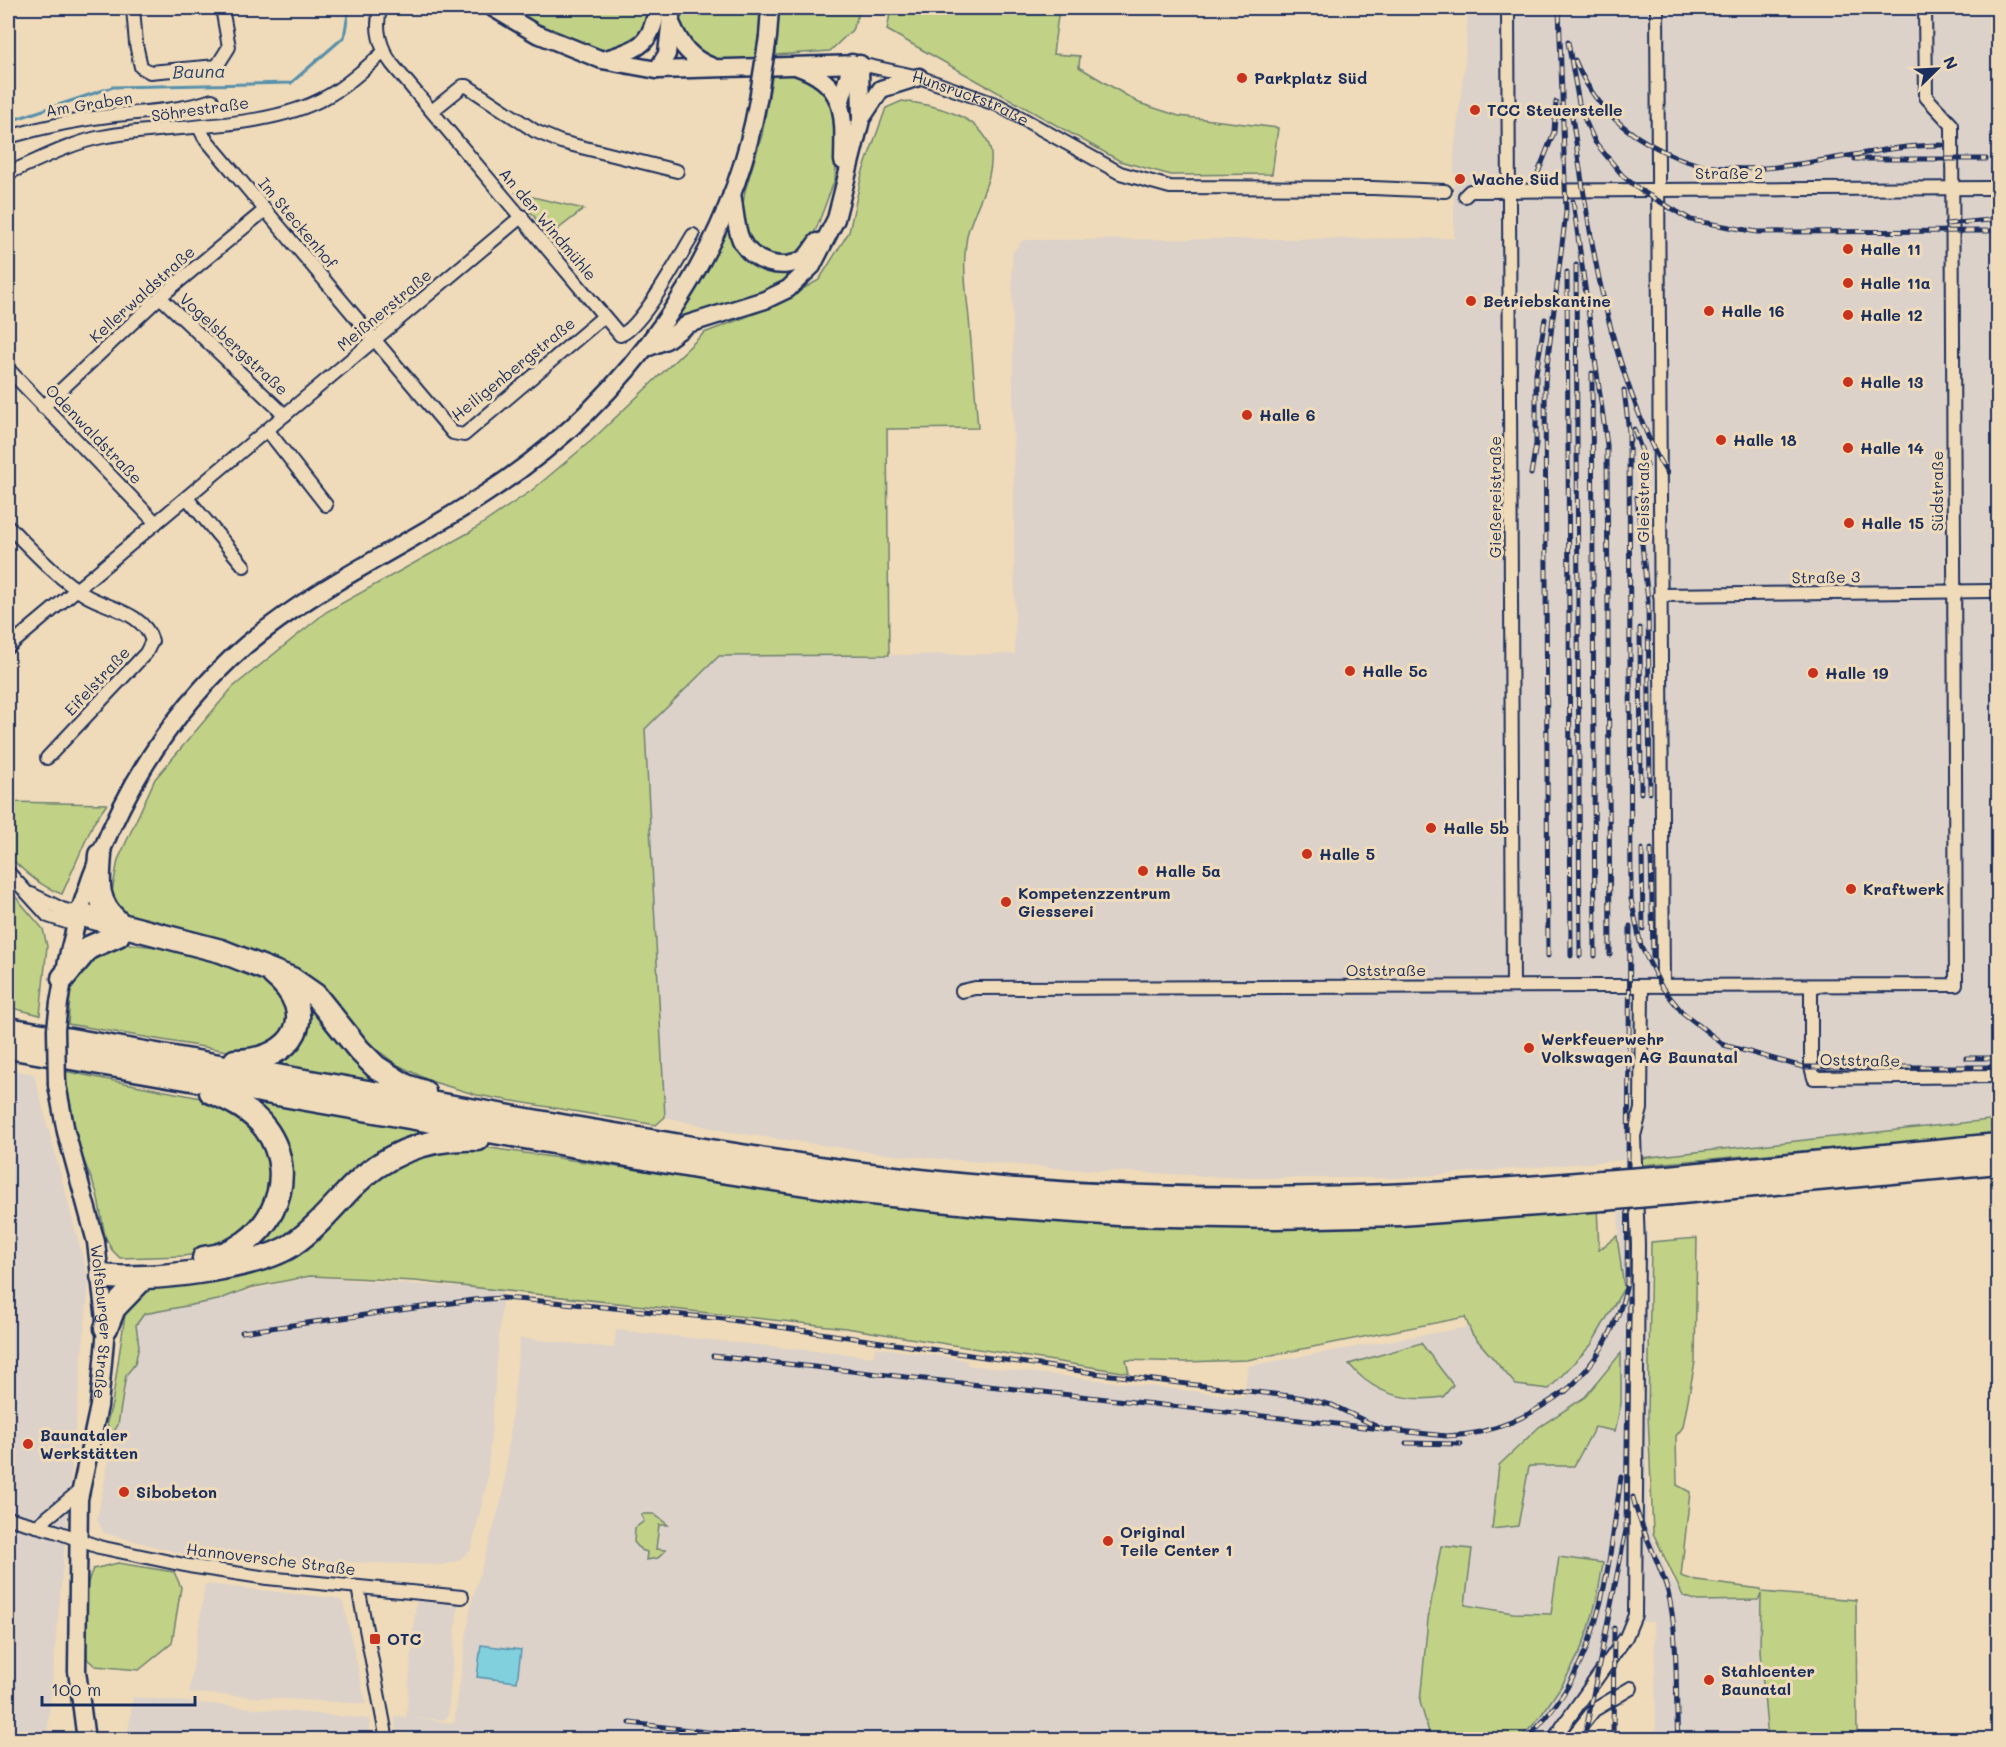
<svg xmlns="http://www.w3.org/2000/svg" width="2006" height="1747" viewBox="0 0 2006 1747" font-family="Mali,sans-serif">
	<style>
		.built { fill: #dcd2c9 }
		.green { fill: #c1d185; stroke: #6e8072; stroke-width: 1.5 }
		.water { fill: #81d0de; stroke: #5890ab; stroke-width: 1.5 }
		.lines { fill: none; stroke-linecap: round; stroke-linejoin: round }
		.stream { stroke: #5890ab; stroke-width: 3 }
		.street-casing { stroke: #1b2f5e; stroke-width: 16 }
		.secondary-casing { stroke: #1b2f5e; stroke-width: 21 }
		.highway-casing { stroke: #1b2f5e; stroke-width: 27 }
		.street { stroke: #efdbb9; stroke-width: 12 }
		.secondary { stroke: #efdbb9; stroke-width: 16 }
		.highway { stroke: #efdbb9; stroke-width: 22 }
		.rail-casing { stroke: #1b2f5e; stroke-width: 5 }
		.rail { stroke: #efdbb9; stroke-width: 3; stroke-dasharray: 9; stroke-linecap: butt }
		.secondary-bridge-casing { stroke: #1b2f5e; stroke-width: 21; stroke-linecap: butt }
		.highway-bridge-casing { stroke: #1b2f5e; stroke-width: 27; stroke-linecap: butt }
		.secondary-bridge { stroke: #efdbb9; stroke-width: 16 }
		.highway-bridge { stroke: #efdbb9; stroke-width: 22 }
		.poi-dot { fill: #c8321e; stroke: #efdbb9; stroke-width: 2 }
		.labels { text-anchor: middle; stroke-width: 6; stroke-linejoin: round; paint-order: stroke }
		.poi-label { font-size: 16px; font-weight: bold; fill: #1b2f5e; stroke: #efdbb9; text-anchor: start }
		.street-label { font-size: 16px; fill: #1b2f5e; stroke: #efdbb9 }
		.water-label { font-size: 18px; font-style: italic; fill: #2a4771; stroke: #efdbb9 }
	</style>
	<rect width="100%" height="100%" fill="#efdbb9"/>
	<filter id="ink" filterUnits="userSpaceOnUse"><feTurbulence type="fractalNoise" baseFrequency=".0167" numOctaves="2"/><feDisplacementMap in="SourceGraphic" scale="12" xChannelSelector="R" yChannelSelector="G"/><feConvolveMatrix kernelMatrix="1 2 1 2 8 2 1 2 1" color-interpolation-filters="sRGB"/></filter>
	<g filter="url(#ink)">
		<path class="built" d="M1468 8H1998V1119L1641 1158 1648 1244 1647 1524 1673 1584 1675 1583 1683 1596 1698 1601 1757 1600 1762 1592 1760 1651 1768 1739H1593L1595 1732 1656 1731 1654 1622H1638L1630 1641 1573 1723 1559 1739 396 1740 395 1716 406 1717 416 1601 458 1605 448 1716 444 1720 414 1718 454 1723 471 1604 503 1495 520 1338 614 1348 616 1330 873 1357 875 1347 967 1360V1365L1244 1397 1248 1366 1604 1303 1617 1289 1621 1262 1618 1214 1625 1211 1624 1160 1399 1178H1247L1068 1169 892 1155 724 1131 665 1117 645 728 718 656 1015 654 1012 253 1023 240 1454 238V153L1465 60Z
			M8 1069 34 1074 89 1281 47 1739H8Z
			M310 1277 500 1290 502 1303 487 1483 471 1550 458 1561 441 1565 310 1561 301 1565 213 1553 211 1561 104 1533 97 1519 126 1375 135 1364 138 1346 136 1325 144 1314Z
			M205 1584 335 1598 343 1602 366 1704 189 1693Z
			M133 1697 370 1719 368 1739 127 1740Z"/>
		<path class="green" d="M506 8 606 10 608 8H653C649 16 646 31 640 38 612 71 532 25 506 8Z
			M678 8H760L761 37 755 59C720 67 676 50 678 8Z
			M776 8H861L852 30 830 51 776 55Z
			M891 8H1059L1053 54 1080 56 1079 67 1139 103 1179 116 1278 128 1272 174 1171 175 1120 161 887 30Z
			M794 70 820 86 835 107 837 152 835 179 817 227 807 247 790 259H769L747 240 741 217 745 191 762 135 773 72Z
			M902 101C930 104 982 115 990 148 997 177 973 208 967 236 962 263 966 291 969 318 972 355 975 391 978 428L887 429 889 655 719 656 645 729 665 1117 656 1125 477 1095 430 1081 396 1064 358 1035 301 975 247 949 127 918 111 897 118 860 155 779 233 687 326 612 470 532 531 491 592 440 704 333 767 309 819 280 849 232 862 174 886 108Z
			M516 193 584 209 549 236Z
			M729 220 732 242 742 257 764 270 788 272 808 260 785 285 667 331 692 296Z
			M8 802 107 804 93 824 62 894C41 887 22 870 8 855Z
			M8 888 43 929 47 946 40 1015 8 1007Z
			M120 943 192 951 255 974 276 987 292 1011 281 1042 251 1055 68 1024 71 982 84 958Z
			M283 978 388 1083 268 1064 291 1048Z
			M64 1071 226 1103 266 1143 273 1185 258 1221 216 1251 183 1256 120 1258 112 1250 105 1236 97 1193 79 1148Z
			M241 1100 436 1134 295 1236 233 1256 285 1170Z
			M1998 1119V1134L1642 1165 1641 1158Z
			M477 1146 886 1207 1093 1225 1386 1227 1597 1206 1599 1250 1617 1236 1624 1288 1591 1345 1549 1389 1516 1385 1472 1334 1465 1317 1247 1360 1185 1362 1126 1360 1129 1373 846 1328 415 1281 310 1276 249 1288 218 1300 144 1314 136 1325 139 1346 135 1364 126 1375 118 1425 113 1433 109 1430 107 1422 112 1404 126 1308 137 1289 228 1274 375 1181 410 1154Z
			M1697 1238 1695 1362 1683 1427 1676 1436 1677 1485 1690 1492 1681 1576 1697 1581 1761 1589 1762 1592 1856 1600 1857 1739H1768L1760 1651 1761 1594 1758 1600 1698 1601 1683 1596 1653 1533 1648 1415 1651 1242Z
			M1421 1343 1453 1385 1443 1397C1405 1403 1374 1394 1349 1364Z
			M1621 1353V1404L1615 1431 1595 1427 1574 1466H1529L1518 1526 1492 1529 1499 1465 1539 1427 1585 1397Z
			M641 1514H654L668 1525H659L656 1549 666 1550 658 1558 646 1560 647 1552 641 1550 634 1542 635 1528 644 1521Z
			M1441 1546 1472 1549 1465 1605 1513 1613 1551 1614 1559 1557 1603 1563C1595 1617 1584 1656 1551 1701 1542 1715 1532 1729 1518 1739H1431L1420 1702 1428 1619Z
			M118 1563 174 1572 181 1587 172 1643 139 1670 95 1666 87 1659C86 1631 80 1594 93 1569Z"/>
		<path class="water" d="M481 1645 521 1650 517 1682 477 1677Z"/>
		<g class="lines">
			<path class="stream" d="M13 120 113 87 291 83 344 37 349 8
				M8 122 9 121"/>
			<defs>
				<g id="street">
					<path d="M133 8 136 44 141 67 150 72 217 66 229 47 222 8"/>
					<path d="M381 8C374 27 380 48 392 64L620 335C641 329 680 256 693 235"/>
					<path d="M1508 8 1513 986"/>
					<path d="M1657 8 1663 986"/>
					<path id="s1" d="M860 64 919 77 998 105 1120 173 1170 187 1373 188 1445 191"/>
					<path d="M432 111 463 86H467L535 131 561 142 677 171"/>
					<path d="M199 127 204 137 453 433 464 435 603 317"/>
					<path d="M8 137C43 127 80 119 116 115 149 111 180 111 212 100"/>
					<path d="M8 173C37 161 70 143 102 137 169 124 266 131 326 97 347 86 366 67 384 52"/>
					<path d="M1465 196 1470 191 1990 188"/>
					<path d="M160 297 285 415"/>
					<path d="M8 369 156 523"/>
					<path d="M43 407 160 297 265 210"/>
					<path d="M268 431 326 505"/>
					<path d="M187 498 244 566"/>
					<path d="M8 526C31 549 56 577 85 595 106 608 144 612 152 641L146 653 47 758"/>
					<path d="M1660 595 1992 591"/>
					<path d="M8 647 522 216"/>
					<path d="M8 872 48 916 75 925"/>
					<path d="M31 894 62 909 79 914"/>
					<path d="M1811 986V1067L1814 1078 1998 1076"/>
					<path d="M962 991 975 988 1956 985 1952 125 1926 97 1925 8"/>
					<path d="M8 1518 55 1531 99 1547 189 1566 267 1578 462 1597"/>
					<path d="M37 1526 82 1489"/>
					<path d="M358 1587 387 1740"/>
					<path d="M1553 1740 1626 1637 1635 1615 1638 1245 1634 1136 1641 1109 1642 986"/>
					<path d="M1570 1740 1594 1710 1631 1688"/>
				</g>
				<g id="secondary">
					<path d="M493 8 535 33 602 60 657 70 860 64 861 120 836 219 812 266 788 289 765 300 688 324 666 340 649 347"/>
					<path d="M672 25C681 46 691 59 713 67"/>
					<path d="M768 37 770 8"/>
					<path d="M606 59C640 49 652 43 657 8"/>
					<path d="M798 67C847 84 844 116 843 161"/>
					<path d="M657 70 667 54 672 8"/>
					<path d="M840 104 852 63"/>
					<path d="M863 116 881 89 919 77"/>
					<path d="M732 194C735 210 735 226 741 240 752 263 785 273 806 257 810 253 814 246 817 242"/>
					<path d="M59 1003C80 869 142 735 246 645 320 583 409 545 488 492 624 403 729 262 758 100"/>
					<path id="s2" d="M57 1085 66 1132 96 1242 106 1328 99 1406 79 1499 77 1671 86 1740"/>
				</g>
				<path id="highway" d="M100 855C98 882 95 903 118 922
					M79 914 221 951 292 979 315 995 359 1050 376 1067 406 1086 424 1092
					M63 978 88 948 118 935
					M8 1029C196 1061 384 1095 573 1128 708 1151 844 1175 981 1187 1188 1206 1395 1200 1602 1182
					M8 1047 708 1169 852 1191 989 1205 1119 1214 1276 1217 1400 1214 1603 1199
					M235 1061C294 1061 322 1014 273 974
					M1669 1177 1998 1145
					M1671 1193 1998 1162
					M204 1258C266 1252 304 1180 265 1128 251 1110 231 1100 211 1092
					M102 1276C145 1282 256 1269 292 1245 315 1229 332 1208 351 1188 386 1153 429 1137 478 1139
					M106 1328 114 1308 143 1278"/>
			</defs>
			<use href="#street" class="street-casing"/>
			<use href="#secondary" class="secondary-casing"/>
			<use href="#highway" class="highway-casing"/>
			<use href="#street" class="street"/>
			<use href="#secondary" class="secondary"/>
			<use href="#highway" class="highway"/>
			<defs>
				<path id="rail" d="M1568 42 1580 109 1595 142 1623 176 1640 190 1691 220 1757 232 1989 231
					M1575 60C1588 94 1614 124 1646 142 1662 151 1681 161 1701 165 1779 180 1863 145 1942 145
					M1571 110C1587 212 1598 309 1636 406 1645 429 1653 452 1667 473
					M1855 159H1986
					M1538 173 1554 132 1556 102
					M1573 201 1607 445 1610 955
					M1946 224 1990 220
					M1576 265 1580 956
					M1567 272 1571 956
					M1592 373 1595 956
					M1624 390 1630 440
					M1634 429 1647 466
					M1629 432 1631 899 1641 946 1661 986 1682 1012 1724 1045 1803 1067H1998
					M1531 474 1536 444V373L1545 319
					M1637 497 1648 601 1650 793
					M1640 628 1641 793
					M1642 849 1643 929
					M1651 849 1653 957
					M1548 956 1545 382 1566 212 1559 8
					M1966 1058H1994
					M242 1332 473 1300 502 1298 554 1302 724 1319 1094 1373 1298 1397 1332 1405 1384 1430
					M713 1356 1446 1436C1494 1435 1531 1416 1569 1388
					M1564 1393C1597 1363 1618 1328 1627 1284L1630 926
					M1406 1443 1461 1444
					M1633 1497C1640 1530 1659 1559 1668 1592 1679 1637 1675 1693 1678 1740
					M630 1723 776 1740
					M1525 1740C1602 1668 1607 1574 1621 1477
					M1584 1740 1626 1530 1629 1298
					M1613 1740 1614 1628"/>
			</defs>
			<use href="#rail" class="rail-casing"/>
			<use href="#rail" class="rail"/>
			<defs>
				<path id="secondary-bridge" d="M758 100 768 37
					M57 1085 56 1029 59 1003"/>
				<path id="highway-bridge" d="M1602 1182 1669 1177
					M1603 1199 1671 1193"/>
			</defs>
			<use href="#secondary-bridge" class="secondary-bridge-casing"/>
			<use href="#highway-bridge" class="highway-bridge-casing"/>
			<use href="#secondary-bridge" class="secondary-bridge"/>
			<use href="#highway-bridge" class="highway-bridge"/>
		</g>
	</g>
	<g class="poi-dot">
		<circle cx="1242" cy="78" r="6"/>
		<circle cx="1475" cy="110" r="6"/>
		<circle cx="1460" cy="179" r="6"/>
		<circle cx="1848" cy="249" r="6"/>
		<circle cx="1848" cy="283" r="6"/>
		<circle cx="1471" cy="301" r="6"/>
		<circle cx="1709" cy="311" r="6"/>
		<circle cx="1848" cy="315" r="6"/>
		<circle cx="1848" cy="382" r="6"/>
		<circle cx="1247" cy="415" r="6"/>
		<circle cx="1721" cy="440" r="6"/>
		<circle cx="1848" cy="448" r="6"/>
		<circle cx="1849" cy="523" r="6"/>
		<circle cx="1350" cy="671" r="6"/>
		<circle cx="1813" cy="673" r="6"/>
		<circle cx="1431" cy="828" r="6"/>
		<circle cx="1307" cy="854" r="6"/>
		<circle cx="1143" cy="871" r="6"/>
		<circle cx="1851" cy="889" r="6"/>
		<circle cx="1006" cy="902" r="6"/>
		<circle cx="1529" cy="1048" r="6"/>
		<circle cx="28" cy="1444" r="6"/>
		<circle cx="124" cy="1492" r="6"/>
		<circle cx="1108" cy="1541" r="6"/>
		<rect x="369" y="1633" width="12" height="12" rx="3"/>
		<circle cx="1709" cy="1680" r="6"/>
	</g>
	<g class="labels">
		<g class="poi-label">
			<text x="1254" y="84">Parkplatz Süd</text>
			<text x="1487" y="116">TCC Steuerstelle</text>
			<text x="1472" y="185">Wache Süd</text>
			<text x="1860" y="255">Halle 11</text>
			<text x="1860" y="289">Halle 11a</text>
			<text x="1483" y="307">Betriebskantine</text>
			<text x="1721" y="317">Halle 16</text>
			<text x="1860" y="321">Halle 12</text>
			<text x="1860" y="388">Halle 13</text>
			<text x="1259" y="421">Halle 6</text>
			<text x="1733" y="446">Halle 18</text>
			<text x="1860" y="454">Halle 14</text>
			<text x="1861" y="529">Halle 15</text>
			<text x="1362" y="677">Halle 5c</text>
			<text x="1825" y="679">Halle 19</text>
			<text x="1443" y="834">Halle 5b</text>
			<text x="1319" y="860">Halle 5</text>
			<text x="1155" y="877">Halle 5a</text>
			<text x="1863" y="895">Kraftwerk</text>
			<text x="1018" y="899">Kompetenzzentrum<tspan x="1018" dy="18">Giesserei</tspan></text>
			<text x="1541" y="1045">Werkfeuerwehr<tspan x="1541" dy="18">Volkswagen AG Baunatal</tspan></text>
			<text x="40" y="1441">Baunataler<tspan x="40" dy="18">Werkstätten</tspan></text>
			<text x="136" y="1498">Sibobeton</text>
			<text x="1120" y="1538">Original<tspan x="1120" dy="18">Teile Center 1</tspan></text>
			<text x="387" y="1645">OTC</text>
			<text x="1721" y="1677">Stahlcenter<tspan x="1721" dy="18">Baunatal</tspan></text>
		</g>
		<g class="street-label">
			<text dy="6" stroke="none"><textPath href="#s1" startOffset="116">Hunsrückstraße</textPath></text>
			<text transform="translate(89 104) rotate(-9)" y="6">Am Graben</text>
			<text transform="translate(200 109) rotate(-8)" y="6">Söhrestraße</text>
			<text x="1729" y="179">Straße 2</text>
			<text transform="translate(298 223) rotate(50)" y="6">Im Steckenhof</text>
			<text transform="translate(548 224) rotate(50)" y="6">An der Windmühle</text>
			<text transform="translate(142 294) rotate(-42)" y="6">Kellerwaldstraße</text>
			<text transform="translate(384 310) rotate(-40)" y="6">Meißnerstraße</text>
			<text transform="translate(234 344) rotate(43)" y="6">Vogelsbergstraße</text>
			<text transform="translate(513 369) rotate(-39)" y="6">Heiligenbergstraße</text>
			<text transform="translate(94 434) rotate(46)" y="6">Odenwaldstraße</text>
			<text transform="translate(1937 491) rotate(-90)" y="6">Südstraße</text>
			<text transform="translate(1495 497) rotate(-90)" y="6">Gießereistraße</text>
			<text transform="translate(1643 497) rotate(-90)" y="6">Gleisstraße</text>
			<text transform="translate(1826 577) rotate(-1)" y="6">Straße 3</text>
			<text transform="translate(97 681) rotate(-47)" y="6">Eifelstraße</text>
			<text x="1386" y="976">Oststraße</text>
			<text transform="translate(1860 1060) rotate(1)" y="6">Oststraße</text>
			<text dy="6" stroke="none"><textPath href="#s2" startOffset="242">Wolfsburger Straße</textPath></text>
			<text transform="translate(271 1559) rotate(7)" y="6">Hannoversche Straße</text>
		</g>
		<g class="water-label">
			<text transform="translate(199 72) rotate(-1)" y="6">Bauna</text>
		</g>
	</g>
	<rect width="2006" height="1747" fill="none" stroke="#efdbb9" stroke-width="30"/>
	<rect x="15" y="15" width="1976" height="1717" fill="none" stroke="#1b2f5e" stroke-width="2" filter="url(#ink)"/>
	<g transform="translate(1937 69) rotate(66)" stroke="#efdbb9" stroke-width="4.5" paint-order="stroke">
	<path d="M0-4.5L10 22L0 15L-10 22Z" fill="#1b2f5e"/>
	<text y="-9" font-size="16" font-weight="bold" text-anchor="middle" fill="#1b2f5e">N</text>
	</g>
	<path d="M42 1696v9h153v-9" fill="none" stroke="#1b2f5e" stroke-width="3"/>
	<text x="51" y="1696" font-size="18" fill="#1b2f5e" stroke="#efdbb9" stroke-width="4.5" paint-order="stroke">100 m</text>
</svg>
